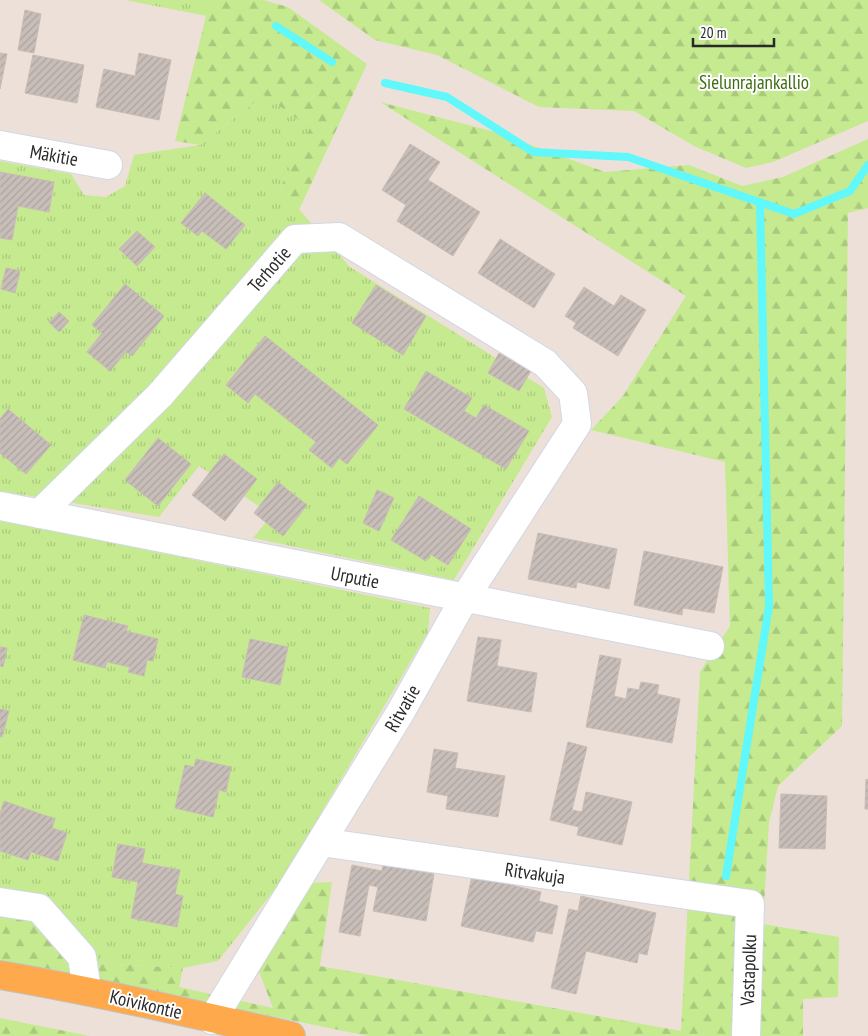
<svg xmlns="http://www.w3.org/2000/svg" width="868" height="1036" viewBox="0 0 868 1036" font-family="'PT Sans Narrow',sans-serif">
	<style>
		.grass { fill: url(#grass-tufts) }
		.forest { fill: url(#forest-firs) }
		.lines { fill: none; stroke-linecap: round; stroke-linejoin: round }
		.stream { stroke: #61f8fb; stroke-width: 8 }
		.building { fill: url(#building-hatch); stroke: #c9bcb3 }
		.minor-casing { stroke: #cfd8e4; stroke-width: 30 }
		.major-casing { stroke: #c3c3c3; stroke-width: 30 }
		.minor { stroke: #fff; stroke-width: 28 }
		.major { stroke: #ffa94d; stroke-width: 28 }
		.labels { text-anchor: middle; stroke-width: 4; stroke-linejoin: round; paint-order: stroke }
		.park-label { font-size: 19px; fill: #3c6d12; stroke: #fff }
		.street-label { font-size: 19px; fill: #292929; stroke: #fff }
	</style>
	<defs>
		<pattern id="grass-tufts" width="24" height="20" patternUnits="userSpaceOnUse" patternTransform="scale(1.25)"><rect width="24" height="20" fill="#c5ea90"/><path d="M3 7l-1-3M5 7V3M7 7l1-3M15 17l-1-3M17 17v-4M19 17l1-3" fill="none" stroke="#a9c97c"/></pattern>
		<pattern id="forest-firs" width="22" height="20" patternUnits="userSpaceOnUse" patternTransform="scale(1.25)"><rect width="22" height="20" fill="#c5ea90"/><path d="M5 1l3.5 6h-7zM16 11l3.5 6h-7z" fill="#a9c97c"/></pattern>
		<pattern id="building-hatch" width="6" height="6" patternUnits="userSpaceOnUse" patternTransform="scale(1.25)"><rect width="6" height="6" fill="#c8beb9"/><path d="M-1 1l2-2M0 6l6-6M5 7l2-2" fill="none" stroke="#aca39f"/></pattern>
	</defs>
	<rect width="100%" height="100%" fill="#ede0d9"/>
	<path class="grass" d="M125 0H211L207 16Z
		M264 95 311 128 280 188 350 267 544 388 552 417 454 580 253 538 272 515 199 466 159 517 0 491V161L71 174 84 195 106 197 125 186 134 155 200 145Z
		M0 520 430 608 428 632 279 884 218 961 183 968 96 963 0 914Z"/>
	<path class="forest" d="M210 0H263L288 7 367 64 299 210 280 188 310 128 264 95 200 145 175 141Z
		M319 0H868V121L773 162 746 168 694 146 634 111 539 107 437 55 375 40Z
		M380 102 495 132 605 172 689 165 742 186 783 177 868 139V208L848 213 842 726 778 786 769 822 763 924 839 937 838 997 803 999V1036H368L179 997 0 968V914L33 920 96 963 183 968 179 987 273 1008 258 969 311 883 332 882 320 966 681 1031 700 672 730 626 725 462 591 430 623 396 686 296Z
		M0 1018 90 1036H0Z"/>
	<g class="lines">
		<path class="stream" d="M276 26 332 62
			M385 83 447 97 533 152 628 157 794 214 850 191 868 165
			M726 876 769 606 760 202"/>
	</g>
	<path class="building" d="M25 10 41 14 34 53 18 50Z
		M0 53 7 54 0 89Z
		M139 53 171 60 159 120 96 107 104 69 135 76Z
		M33 55 84 65 77 103 25 93Z
		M410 144 440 162 428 180 480 212 453 256 397 221 406 205 382 190Z
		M0 172 54 182 49 212 18 206 12 240 0 238Z
		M205 193 245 225 226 249 202 231 198 236 181 223Z
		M137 231 155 247 137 266 119 249Z
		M500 239 555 274 534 308 478 273Z
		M6 268 20 271 15 293 1 289Z
		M125 284 164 316 132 356 126 352 110 371 87 352 102 333 92 325Z
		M376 285 426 316 403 355 352 323Z
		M584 287 614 306 621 295 646 310 618 356 573 328 576 323 565 316Z
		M59 312 69 321 59 332 49 322Z
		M265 336 378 425 347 464 339 458 332 468 309 450 316 442 255 394 248 403 226 385Z
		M499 353 531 371 519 391 488 373Z
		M426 371 472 398 464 411 476 418 484 405 529 431 506 469 404 409Z
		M8 409 51 445 26 474 0 453V419Z
		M158 438 191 464 158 506 125 480Z
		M224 454 257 479 225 521 192 495Z
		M278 482 307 505 283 536 254 513Z
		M377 490 394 498 379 531 363 523Z
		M419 496 471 529 448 565 430 554 426 561 391 540Z
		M538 533 617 549 609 589 577 582 576 588 528 579Z
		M644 551 723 567 714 613 683 608 682 615 634 605Z
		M84 615 128 626 126 631 158 639 153 661 147 660 144 676 128 672 130 667 107 662 105 668 73 660Z
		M478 637 501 640 497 666 537 673 531 712 467 701Z
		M250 639 288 647 280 685 242 677Z
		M0 647 7 648 3 667 0 666Z
		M600 655 621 659 614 696 626 699 628 688 639 690 641 682 659 685 657 694 680 699 672 743 586 727Z
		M0 709 9 711 2 737H0Z
		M568 742 587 747 572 810 582 812 586 792 632 802 622 845 577 835 579 827 550 820Z
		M434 749 458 753 455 768 505 776 498 817 446 809 448 796 427 792Z
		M196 759 231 767 226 792 219 790 213 817 175 808 185 765 194 767Z
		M866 779 868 780V809H865Z
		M781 794 827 796 825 849 779 848Z
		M4 801 55 819 52 828 67 833 58 861 31 852 28 860 0 851V813Z
		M118 844 145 849 142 863 180 870 175 894 183 896 177 927 131 918 138 882 112 877Z
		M383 864 434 874 426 921 373 911 378 887 369 885 360 936 339 932 352 865 382 871Z
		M472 876 541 892 539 901 558 906 552 934 536 931 533 942 461 926Z
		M581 896 656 913 647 955 639 953 637 963 586 951 576 994 551 988 569 909 578 911Z"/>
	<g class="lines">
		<defs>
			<path id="minor" d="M0 145 108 165
				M0 506 710 646
				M39 514 160 395 295 239 339 237 545 363 573 393 577 424 464 599 400 713 212 1020
				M321 842 750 904 746 1036
				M0 902 39 908 82 957 87 990"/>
			<path id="major" d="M0 975C98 992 194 1014 291 1036"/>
		</defs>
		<use href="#minor" class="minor-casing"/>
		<use href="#major" class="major-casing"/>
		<use href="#minor" class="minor"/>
		<use href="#major" class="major"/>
	</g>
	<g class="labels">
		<g class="park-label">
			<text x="754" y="89">Sielunrajankallio</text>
		</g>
		<g class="street-label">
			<text transform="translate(54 155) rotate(10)" y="7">Mäkitie</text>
			<text transform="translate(269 269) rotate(-49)" y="7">Terhotie</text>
			<text transform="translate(355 577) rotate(11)" y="7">Urputie</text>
			<text transform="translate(402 708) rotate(-60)" y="7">Ritvatie</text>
			<text transform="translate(535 873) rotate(8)" y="7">Ritvakuja</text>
			<text transform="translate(748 970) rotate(-88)" y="7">Vastapolku</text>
			<text transform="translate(146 1004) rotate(13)" y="7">Koivikontie</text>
		</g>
	</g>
	<path d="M693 38v8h81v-8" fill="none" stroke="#292929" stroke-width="2.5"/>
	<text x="700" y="38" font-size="15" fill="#292929" stroke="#ffffff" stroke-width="4" paint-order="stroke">20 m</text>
</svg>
